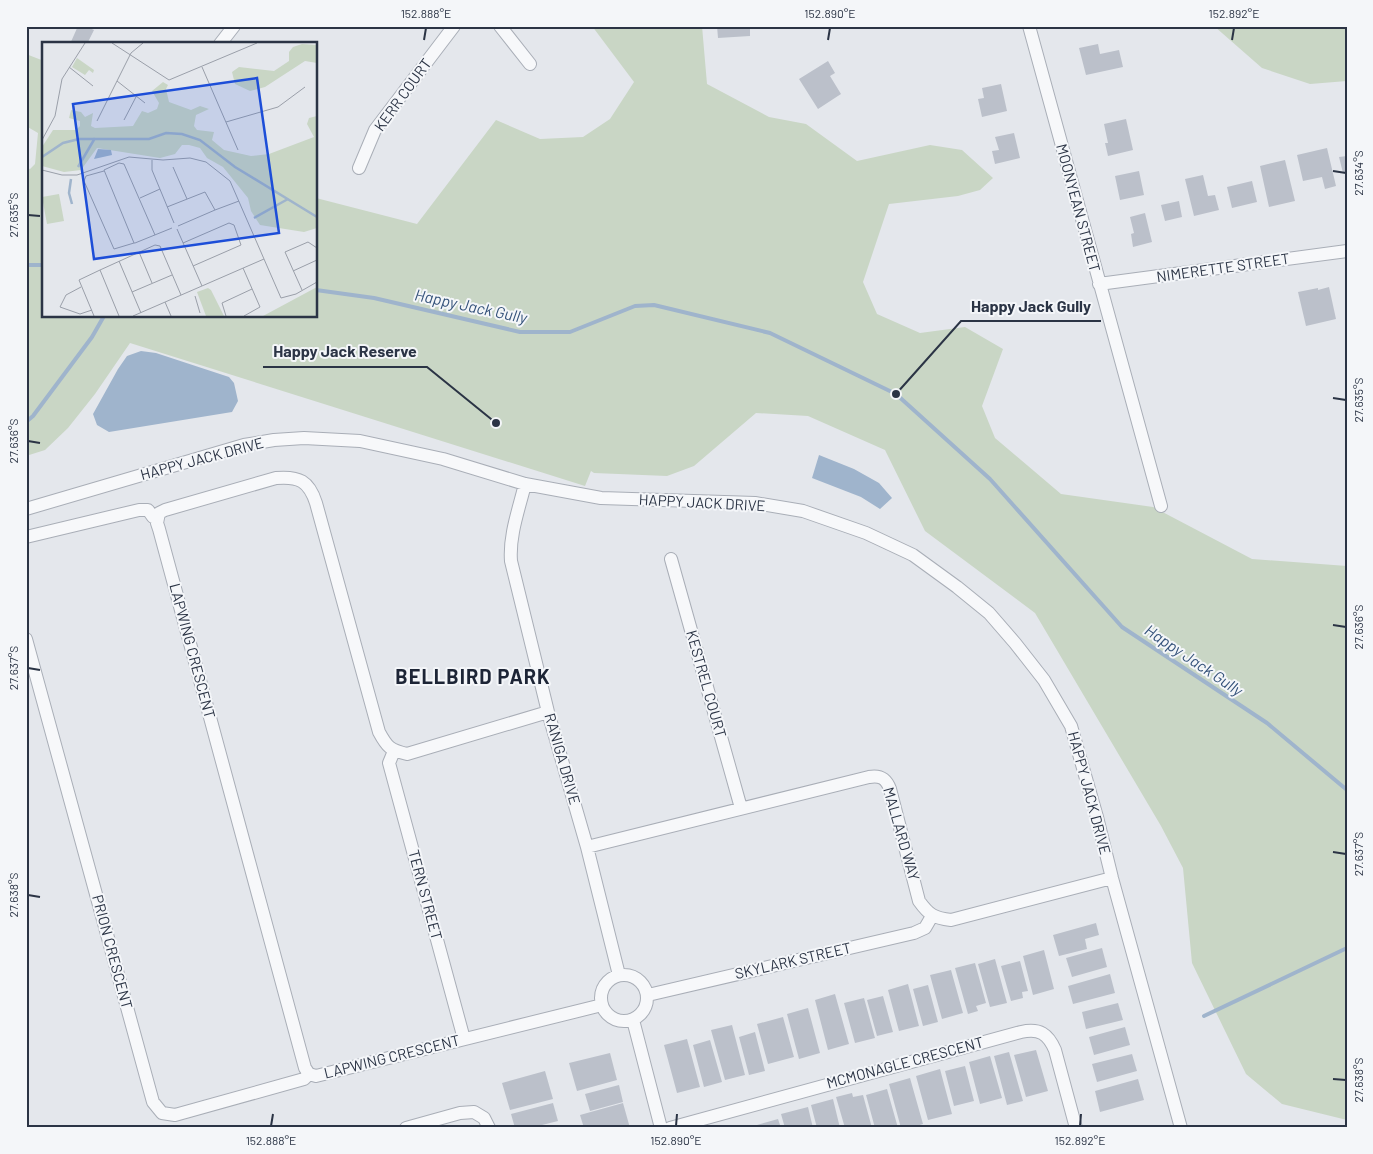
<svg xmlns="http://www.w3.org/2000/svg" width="1373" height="1154" viewBox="0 0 1373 1154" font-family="Barlow,sans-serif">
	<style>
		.green { fill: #c9d6c5 }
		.water { fill: #9fb4cc }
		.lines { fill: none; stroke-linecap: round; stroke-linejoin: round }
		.stream { stroke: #9fb4cc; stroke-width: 4 }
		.building { fill: #bbc0ca }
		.street-casing { stroke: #a9aeb7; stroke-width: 14 }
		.street { stroke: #f7f8fa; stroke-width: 12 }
		.ticks { fill: none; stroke: #2b3445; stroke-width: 2 }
		.labels { text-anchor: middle; stroke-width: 4; stroke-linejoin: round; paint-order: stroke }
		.street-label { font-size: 15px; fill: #2b3445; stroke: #f4f6f9 }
		.water-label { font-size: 16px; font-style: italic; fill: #34527a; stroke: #f4f6f9 }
		.district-label { font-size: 20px; font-weight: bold; letter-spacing: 1px; fill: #1d2536; stroke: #f4f6f9 }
		.inset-river { fill: none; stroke: #9fb4cc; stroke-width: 2.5 }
		.inset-road { fill: none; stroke: #9a9fa9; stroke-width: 1 }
		.view { fill: #1d4ed8; fill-opacity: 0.15; stroke: #1d4ed8; stroke-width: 2.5 }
		.inset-edge { fill: none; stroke: #2b3445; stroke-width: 2.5 }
		.leader { fill: none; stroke: #2b3445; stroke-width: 2 }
		.callout-dot { fill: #2b3445; stroke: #f4f6f9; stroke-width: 2 }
		.callout-label { font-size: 16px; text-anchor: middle; font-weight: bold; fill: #2b3445; stroke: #f4f6f9; stroke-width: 4; stroke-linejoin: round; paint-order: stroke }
		.neatline { fill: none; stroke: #2b3445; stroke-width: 2 }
		.ticks-label { font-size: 12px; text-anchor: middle; fill: #2b3445 }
	</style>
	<rect width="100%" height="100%" fill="#e4e7ec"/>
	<path class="green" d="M592 26H702L707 84 769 117 806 124 857 161 930 145 962 150 993 178 980 190 958 196 889 204 863 282 877 314 920 333 965 327 1003 349 982 406 995 438 1061 494 1153 507 1252 559 1347 566V1120L1282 1104 1246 1074 1192 963 1183 868 1161 826 1035 613 925 531 885 450 808 416 756 413 694 466 667 476 594 473 591 471 585 486 130 343 95 394 68 428 45 450 26 456V168L30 169 35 164 38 133 26 126V54L44 61V316H316V198L417 224 496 120 540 139 583 137 610 119 634 82Z
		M1214 26H1347V81L1310 84 1262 68Z"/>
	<path class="water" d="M141 351 156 353 229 377 234 383 238 401 232 412 109 432 97 425 93 414 118 369 127 356Z
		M819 455 854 469 879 483 892 498 880 509 861 497 812 478Z"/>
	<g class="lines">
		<path class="stream" d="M26 265H44
			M316 290 374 298 520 332H570L635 306 654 305 770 333 896 394 990 479 1122 627 1267 723 1347 790
			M26 422 33 416 92 337 104 316
			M1204 1016 1347 948"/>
	</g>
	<path class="building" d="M78 26H85L94 30 87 44H70Z
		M717 26H750V36L718 38Z
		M1098 44 1100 54 1119 50 1123 67 1086 75 1079 48Z
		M828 61 835 73 830 76 841 94 818 109 799 79Z
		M1001 84 1007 111 982 117 978 99 984 98 982 88Z
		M1126 119 1133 150 1108 156 1105 143H1108L1104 124Z
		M1014 133 1020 158 995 164 992 151 999 150 995 137Z
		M1327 148 1336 186 1325 189 1322 177 1303 181 1297 155Z
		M1347 156V172L1343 173 1339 157Z
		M1285 160 1295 201 1269 207 1260 166Z
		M1139 171 1144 195 1120 200 1115 176Z
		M1203 175 1208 196 1215 195 1219 210 1194 216 1185 179Z
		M1252 181 1257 202 1232 208 1227 187Z
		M1179 201 1182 217 1165 221 1161 205Z
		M1145 213 1152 242 1133 247 1131 234 1134 233 1130 217Z
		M1329 287 1336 319 1306 326 1298 292 1318 288V290Z
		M1096 923 1099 935 1085 939 1087 949 1059 956 1053 935Z
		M1102 948 1107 967 1072 977 1066 958Z
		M1044 950 1054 989 1033 995 1023 956Z
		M995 959 1007 1003 990 1007 978 964Z
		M1020 961 1028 991 1022 992 1023 998 1011 1001 1001 966Z
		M975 963 986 1003 976 1006 978 1011 968 1014 955 968Z
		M951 970 963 1013 942 1019 930 975Z
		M1110 974 1115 993 1073 1004 1068 986Z
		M908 984 919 1026 899 1031 888 990Z
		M928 985 938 1022 923 1026 913 989Z
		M835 994 849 1044 828 1050 815 1000Z
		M883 996 893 1032 877 1036 867 1000Z
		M864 998 875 1038 855 1043 844 1003Z
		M1118 1003 1123 1020 1086 1029 1082 1012Z
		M808 1008 820 1053 799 1059 787 1014Z
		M783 1017 794 1057 768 1064 757 1024Z
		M732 1025 745 1075 725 1080 711 1030Z
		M1125 1027 1130 1045 1094 1055 1089 1037Z
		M755 1032 765 1071 749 1075 739 1037Z
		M687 1039 700 1087 677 1093 664 1045Z
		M710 1040 722 1082 704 1087 693 1045Z
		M1036 1050 1048 1091 1026 1097 1014 1055Z
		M1009 1052 1023 1101 1007 1105 994 1056Z
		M610 1053 617 1080 577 1091 569 1063Z
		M1132 1054 1137 1071 1097 1082 1092 1064Z
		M990 1056 1002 1098 980 1104 969 1062Z
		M965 1066 974 1101 954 1106 945 1071Z
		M940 1069 952 1114 928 1120 916 1076Z
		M545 1071 553 1099 510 1110 502 1083Z
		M910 1078 923 1124 910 1128H901L889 1084Z
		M1138 1079 1144 1100 1100 1112 1095 1091Z
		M619 1085 623 1102 590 1111 585 1094Z
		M887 1089 898 1128H875L866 1095Z
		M852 1093 853 1097 863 1095 872 1128H845L836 1097Z
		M833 1099 840 1128H817L811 1105Z
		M553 1103 558 1121 530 1128H515L511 1114Z
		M623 1103 630 1128H584L580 1115Z
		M808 1107 813 1128H785L781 1114Z
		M778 1119 781 1128H758L757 1125Z"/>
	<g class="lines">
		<defs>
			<path id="street" d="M500 26 530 64
				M1029 26 1161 506
				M220 44 234 26
				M359 168 375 130 454 26
				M1099 284 1347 251
				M525 484C519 509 509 535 511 561L548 712 587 847 619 975
				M26 509 244 445 274 440 304 438 360 441 443 459 525 484 601 498 755 503 803 511 866 533 913 555 957 587 989 613 1015 643 1044 680 1071 726 1097 817 1112 878 1181 1128
				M26 537 139 510H148L153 517 158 518
				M671 559 741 808
				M26 639 153 1102 162 1113 175 1115 304 1079 309 1074
				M548 712 407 754C390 750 387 747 379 732L316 503C309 481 299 476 276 478L165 510 159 513 157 523 159 529 305 1068 309 1074 316 1076 602 1005
				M394 751 389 763 464 1039
				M587 847 869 777C880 775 886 778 890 789L919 901C929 915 934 918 951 920L1112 878
				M601 998a23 23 0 1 1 46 0a23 23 0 1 1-46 0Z
				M648 995 914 933 925 928 932 916
				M633 1020 661 1128
				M406 1128 460 1113 474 1112 484 1118 489 1128
				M670 1128 1021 1032C1040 1028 1048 1034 1055 1050L1076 1128"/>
		</defs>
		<use href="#street" class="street-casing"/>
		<use href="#street" class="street"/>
	</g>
	<path class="ticks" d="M424 40 426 28M828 40 830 28M1232 40 1234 28M1333 171 1346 173M28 215 40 216M1333 398 1346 400M28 441 40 443M1333 625 1346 627M28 668 40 670M1333 852 1346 854M28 895 40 897M1333 1079 1346 1080M271 1126 273 1114M676 1126 677 1114M1080 1126 1081 1114"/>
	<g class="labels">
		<g class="street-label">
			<text transform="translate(403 95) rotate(-54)" y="5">KERR COURT</text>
			<text transform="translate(1078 208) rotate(75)" y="5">MOONYEAN STREET</text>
			<text transform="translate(1223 268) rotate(-8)" y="5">NIMERETTE STREET</text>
			<text transform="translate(202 459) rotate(-15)" y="5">HAPPY JACK DRIVE</text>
			<text transform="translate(702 503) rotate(3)" y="5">HAPPY JACK DRIVE</text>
			<text transform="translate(192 651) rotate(75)" y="5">LAPWING CRESCENT</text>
			<text transform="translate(706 684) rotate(74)" y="5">KESTREL COURT</text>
			<text transform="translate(562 759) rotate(74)" y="5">RANIGA DRIVE</text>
			<text transform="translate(1089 793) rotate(75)" y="5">HAPPY JACK DRIVE</text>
			<text transform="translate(901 834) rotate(74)" y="5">MALLARD WAY</text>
			<text transform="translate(425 895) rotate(75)" y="5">TERN STREET</text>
			<text transform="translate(112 952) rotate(75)" y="5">PRION CRESCENT</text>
			<text transform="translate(793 961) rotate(-13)" y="5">SKYLARK STREET</text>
			<text transform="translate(392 1057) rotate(-14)" y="5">LAPWING CRESCENT</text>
			<text transform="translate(905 1063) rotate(-15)" y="5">MCMONAGLE CRESCENT</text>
		</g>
		<g class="water-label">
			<text transform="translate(471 306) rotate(12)" y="6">Happy Jack Gully</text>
			<text transform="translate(1194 660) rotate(34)" y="6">Happy Jack Gully</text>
		</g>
		<g class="district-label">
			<text x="473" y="684">BELLBIRD PARK</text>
		</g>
	</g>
	<g transform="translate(42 42)">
		<rect width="275" height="275" fill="#e4e7ec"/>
		<path d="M260 2 275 3V21L263 19 223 45 208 49 193 42 190 30 197 25 232 29 247 19V10L251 5ZM35 16 52 28 51 31 47 28 43 33 30 25ZM121 40 126 43 124 47 127 60 149 68 158 64 167 67 154 73 152 84 155 88 172 90 170 98 182 108 209 114 227 112 272 95 265 82 267 76 275 74V186L262 190 218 183 209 169 206 156 181 125 165 116 158 106 147 103H140L133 112 118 116 55 106 39 128 22 130 0 124V105L11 88H34L38 84V79L27 76 29 68 39 70 43 75 51 71 49 84 53 86 91 84 100 69 106 71 115 67 117 61 110 49ZM17 152 22 179 5 182 0 155ZM275 245V274H221ZM166 246 169 248 182 274H164L155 250Z" fill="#c9d6c5"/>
		<path d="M56 107 69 108 70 113 52 117Z" fill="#9fb4cc"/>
		<path class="inset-river" d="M0 115 21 101 37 97H107L124 91 140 92 158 98 193 125 275 175M36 125 53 96M29 137 27 151 30 162M212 176 246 157"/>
		<path class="inset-road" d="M70 1 127 38 215 1M27 25 51 44M160 25 196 108M75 39 103 61M82 78 95 53M55 79 89 11 101 1M184 80 236 65 263 45M0 98 13 74 20 37 43 1M110 118V128L132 181M131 125 145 157M0 128 20 133H35L87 115 121 118 148 116 164 120 188 139 239 256 254 252 275 240M62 129 44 134 42 139 72 207 92 201M98 156 118 147M125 165 163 150 173 168 197 159M136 184 173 168M135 187 160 244M113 193 82 122 77 121 62 128 92 201H93L130 186M141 201 187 181 192 183 199 203 151 224M97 210 110 241M77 219 99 271M201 226 218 265 202 274M251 229 275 218M39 245 24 253 18 265 38 272 50 268M260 248 243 210 266 200 275 206M90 250 130 233M153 254 158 271M123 260 129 274M52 274 37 238 58 228M77 274 58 228 113 203 118 204 139 253M91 274 222 217M184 274 180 261 210 247"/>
		<path class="view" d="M215 36 237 191 52 217 31 62Z"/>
		<rect width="275" height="275" class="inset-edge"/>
	</g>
	<path class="leader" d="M896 394L961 321H1101M496 423L427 367H263"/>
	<g class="callout-dot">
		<circle cx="896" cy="394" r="5"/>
		<circle cx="496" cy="423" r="5"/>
	</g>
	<g class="callout-label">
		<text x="1031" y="312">Happy Jack Gully</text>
		<text x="345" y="357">Happy Jack Reserve</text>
	</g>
	<rect width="1373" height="1154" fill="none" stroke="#f4f6f9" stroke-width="55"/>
	<rect x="28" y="28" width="1318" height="1098" class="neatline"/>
	<g class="ticks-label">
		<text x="426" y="18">152.888°E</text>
		<text x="830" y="18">152.890°E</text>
		<text x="1234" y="18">152.892°E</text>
		<text transform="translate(1359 173) rotate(-90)" y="4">27.634°S</text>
		<text transform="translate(14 215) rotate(-90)" y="4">27.635°S</text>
		<text transform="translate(1359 400) rotate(-90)" y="4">27.635°S</text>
		<text transform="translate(14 441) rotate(-90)" y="4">27.636°S</text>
		<text transform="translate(1359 627) rotate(-90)" y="4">27.636°S</text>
		<text transform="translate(14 668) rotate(-90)" y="4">27.637°S</text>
		<text transform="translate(1359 854) rotate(-90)" y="4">27.637°S</text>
		<text transform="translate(14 895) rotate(-90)" y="4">27.638°S</text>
		<text transform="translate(1359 1080) rotate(-90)" y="4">27.638°S</text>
		<text x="271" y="1145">152.888°E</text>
		<text x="676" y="1145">152.890°E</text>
		<text x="1080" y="1145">152.892°E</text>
	</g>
</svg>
